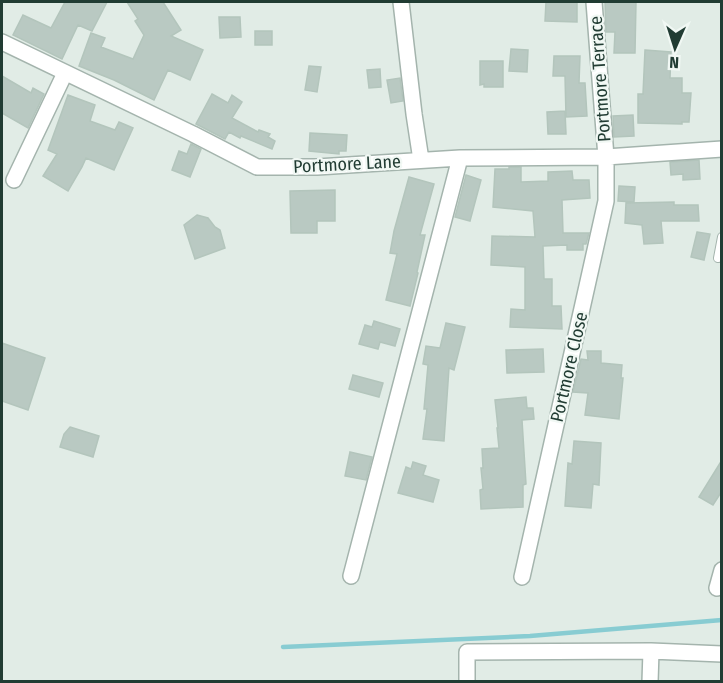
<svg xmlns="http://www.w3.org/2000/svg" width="723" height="683" viewBox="0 0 723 683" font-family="'Fira Sans Condensed',sans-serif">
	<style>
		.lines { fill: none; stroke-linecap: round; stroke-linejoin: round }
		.stream { stroke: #88ccd2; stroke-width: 4.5 }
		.building { fill: #b9c9c2; stroke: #b3c5bc; stroke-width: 1.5 }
		.service-casing { stroke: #a4b4ad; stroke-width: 10 }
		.minor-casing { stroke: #a4b4ad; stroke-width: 18 }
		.service { stroke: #fff; stroke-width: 8 }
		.minor { stroke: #fff; stroke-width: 15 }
		.labels { text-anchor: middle; stroke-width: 4.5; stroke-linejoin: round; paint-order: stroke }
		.street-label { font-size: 18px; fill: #213c33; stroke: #f1f8f4 }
	</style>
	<rect width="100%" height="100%" fill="#e1ece6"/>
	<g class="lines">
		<path class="stream" d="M283 647 530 636 722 620"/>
	</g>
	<path class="building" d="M65 2H107L92 31 78 25 62 59 13 35 23 15 51 28Z
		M127 2H163L181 30 171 36 203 50 190 80 168 70 154 100 114 80 79 66 91 33 105 38 101 47 133 59 144 35 135 21 138 19Z
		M546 2H577V22L545 21Z
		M605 2H636L635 53H614L615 32H606Z
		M219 17H240L241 37 220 38Z
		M255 31H272V45H255Z
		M511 49 528 50 527 72 509 71Z
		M645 50 671 52 670 78H682V93H691L689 122H682V124L638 123V94H643Z
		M554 56H580L579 83H585L587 116 566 117 565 76H553Z
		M480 61H503V87H484V84L480 85Z
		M309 66 321 67 317 92 305 90Z
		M380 69 381 87 369 88 367 70Z
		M2 76 31 93 33 88 44 94 28 128 2 113Z
		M400 78 403 101 391 103 387 80Z
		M212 94 228 103 232 95 242 102 232 118 258 132 259 130 270 134 268 137 275 141 272 149 241 136 240 138 229 132 225 139 198 125 196 124Z
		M68 95 95 105 90 121 115 130 119 122 133 128 114 170 86 158 82 167 68 191 43 176 57 154 48 150Z
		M565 111 566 134H548L547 112Z
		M633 115 634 136 614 137 613 116Z
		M310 133 347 135 346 151H339V154L309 151Z
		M191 144 201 149 190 177 172 170 179 151 187 154Z
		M699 160 700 179 683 180V174L671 175 670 162Z
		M509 167H521V182L548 181V172L572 171 573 180H589L590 198 562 200 563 233H589L586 244H583V250H567V245L543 246 544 279H552V306H561L562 329 510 327 511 309 525 310V267L491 265 492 236 535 237 533 211 493 207 495 169H509Z
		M466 175 481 180 470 221 455 217Z
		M409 177 434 184 420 235H425L417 272 418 273 410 306 386 300 397 254 390 253 394 231Z
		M619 186 635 187 634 202 618 201Z
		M335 190V221H317V233H291L290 191Z
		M674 202V205H698L699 221H661L663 243 644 244 642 225 625 223 626 203Z
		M197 215 208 218 215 227 220 230 225 248 195 259 184 225Z
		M697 232 710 234 704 260 691 257Z
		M374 321 400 329 395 346 380 342 378 349 359 344 365 325 372 327Z
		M446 323 465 327 454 370 449 368 444 441 423 439 427 409H424L428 365 423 364 426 346 440 348Z
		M2 343 45 358 28 410 2 401Z
		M543 349 544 372 507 373 506 350Z
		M587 351H601V363L622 365 621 378H623L619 419 585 415 588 393 573 392 581 359 588 360Z
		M353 375 383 383 379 397 349 389Z
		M526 397 527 408H533L534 419 522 420 526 484 523 485V507L481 509 480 490 483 489 481 468H483L482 449 499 448 497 428H498L495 400Z
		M70 427 99 436 93 457 60 447 64 434Z
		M574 441 601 443 599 485 593 484 591 508 565 506 568 463 572 464Z
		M350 452 372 457 366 480 345 476Z
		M722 460V491L713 505 699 497Z
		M413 462 426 466 423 475 439 480 433 502 398 493 406 467 411 469Z"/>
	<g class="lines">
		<defs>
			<path id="service" d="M718 258 722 237"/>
			<path id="minor" d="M401 2 414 114 421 160
				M2 42 193 134 257 167H317L460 158 606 157 722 149
				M14 180 65 73
				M351 576 460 158
				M522 577 606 201V157L594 2
				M717 588 722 570
				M467 682V652L651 651 722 654
				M650 682 651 651"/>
		</defs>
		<use href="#service" class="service-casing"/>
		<use href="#minor" class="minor-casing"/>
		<use href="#service" class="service"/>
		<use href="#minor" class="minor"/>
	</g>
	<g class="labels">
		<g class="street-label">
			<text transform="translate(600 79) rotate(-94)" y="6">Portmore Terrace</text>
			<text transform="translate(347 164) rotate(-3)" y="6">Portmore Lane</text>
			<text transform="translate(569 367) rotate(-77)" y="6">Portmore Close</text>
		</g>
	</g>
	<rect width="723" height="683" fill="none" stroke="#213c33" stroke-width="6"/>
	<g transform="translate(675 48) rotate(183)" stroke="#f1f8f4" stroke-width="4.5" paint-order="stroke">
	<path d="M0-4.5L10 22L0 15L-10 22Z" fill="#213c33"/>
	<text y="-9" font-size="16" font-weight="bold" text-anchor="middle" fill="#213c33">N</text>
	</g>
</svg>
